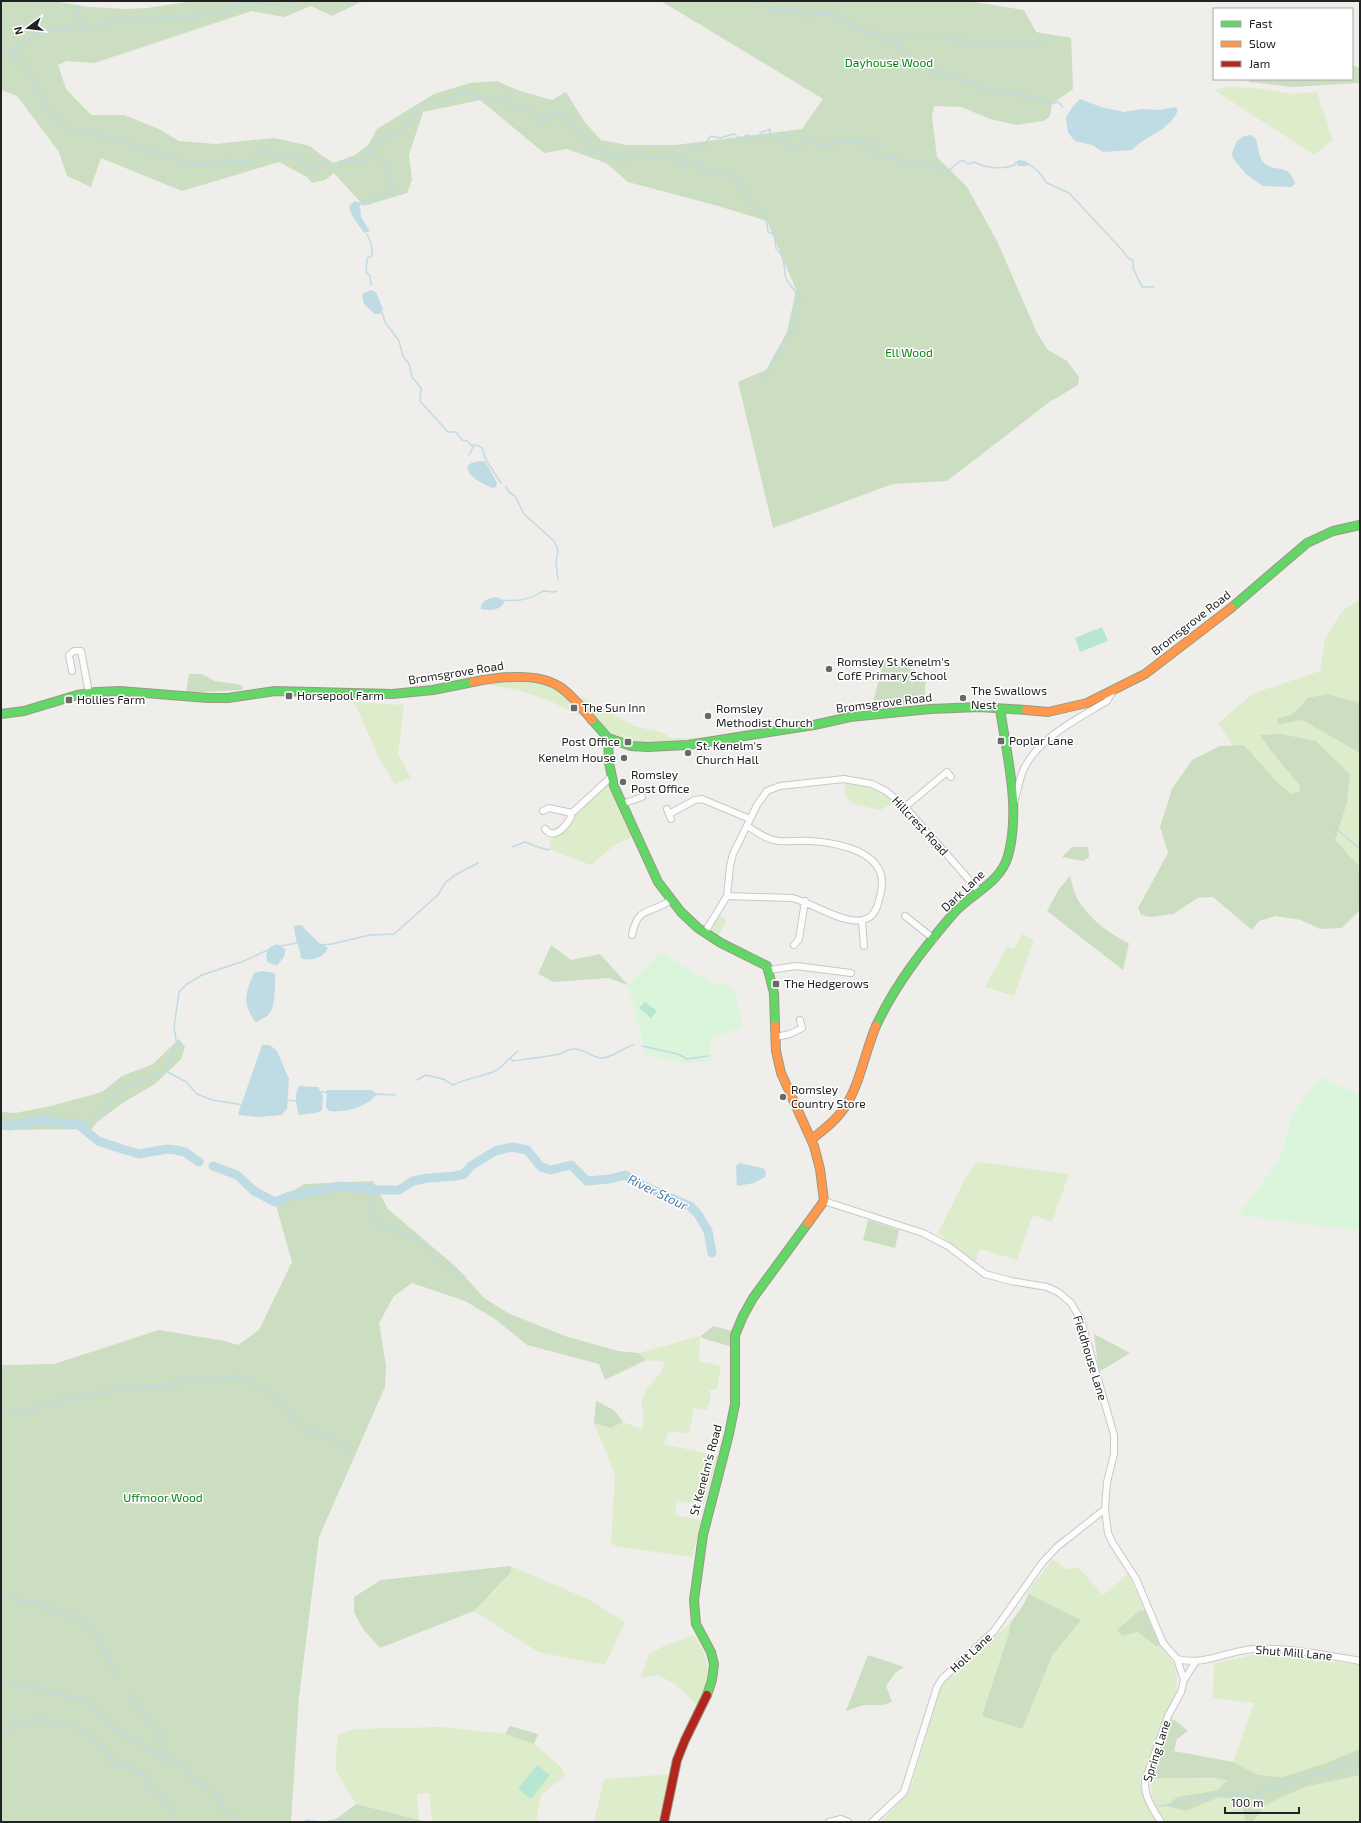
<svg xmlns="http://www.w3.org/2000/svg" width="1361" height="1823" viewBox="0 0 1361 1823" font-family="'Exo 2',sans-serif">
	<style>
		.grass { fill: #ddeccb }
		.forest { fill: #cbdec1 }
		.park { fill: #daf5da }
		.pitch { fill: #b7e6d2 }
		.water { fill: #bfdbe3 }
		.lines { fill: none; stroke-linecap: round; stroke-linejoin: round }
		.stream { stroke: #bfdbe3; stroke-width: 1.5 }
		.river { stroke: #bfdbe3; stroke-width: 9 }
		.street-casing { stroke: #c9c8c7; stroke-width: 8 }
		.fast-casing { stroke: #999a82; stroke-width: 10 }
		.slow-casing { stroke: #999a82; stroke-width: 10 }
		.jam-casing { stroke: #999a82; stroke-width: 10 }
		.street { stroke: #fdfcfc; stroke-width: 6 }
		.fast { stroke: #63d668; stroke-width: 8 }
		.slow { stroke: #ff974d; stroke-width: 8 }
		.jam { stroke: #b3261e; stroke-width: 8 }
		.poi-dot { fill: #6a6968; stroke: #fff; stroke-width: 1.5 }
		.labels { text-anchor: middle; stroke-width: 3; stroke-linejoin: round; paint-order: stroke }
		.park-label { font-size: 12px; fill: #0c8416; stroke: #fff }
		.street-label { font-size: 12px; fill: #222; stroke: #fff }
		.poi-label { font-size: 12px; fill: #222; stroke: #fff; text-anchor: start }
		.water-label { font-size: 13px; font-style: italic; fill: #4a7aab; stroke: #fff }
	</style>
	<rect width="100%" height="100%" fill="#f0eeeb"/>
	<path class="grass" d="M1227 87 1256 88 1292 94 1317 92 1333 140 1314 155 1214 90Z
		M1360 600V703L1327 694 1307 698C1297 711 1295 715 1278 718V725L1302 720 1360 753V867L1335 840 1347 803 1350 774 1316 741 1272 752 1300 786 1299 791 1292 794 1279 784 1244 745 1233 746 1218 723 1254 693 1320 671 1325 639 1342 611Z
		M512 678 551 686 568 696 588 720 550 701 521 691 486 684Z
		M579 695 634 726 663 733 672 738H701C678 743 637 748 615 737 599 728 589 709 579 695Z
		M354 702 404 705 398 754 411 778 395 784 382 764Z
		M845 780 872 785 897 801 880 810 853 804 848 799 845 793Z
		M608 782 632 837 615 845 591 865 553 851 549 840 558 833 569 816Z
		M718 914 727 920 718 936 712 932V923Z
		M1022 934 1034 940 1014 996 985 987 1007 947 1014 949Z
		M977 1162 1069 1174 1052 1222 1033 1215 1017 1260 980 1249 975 1263 938 1233 967 1175Z
		M700 1336 699 1361 721 1366 717 1389 709 1390 711 1397 707 1410 694 1408 689 1434 668 1431 664 1444 718 1456 704 1504 677 1501 675 1515 702 1520 692 1557 620 1547 611 1544 615 1475 594 1423 611 1428 623 1422 642 1429 644 1416 641 1404 646 1389 660 1374 665 1362 646 1360 639 1353Z
		M1053 1559 1066 1569 1079 1568 1103 1595 1128 1574 1145 1610 1139 1611 1123 1636 1138 1632 1157 1647 1159 1644 1174 1664 1177 1677 1176 1695 1140 1782 1148 1808 1156 1822H880L909 1793 941 1686 1011 1622 1009 1633 1022 1728 1052 1656 1081 1620 1027 1593Z
		M511 1566 588 1599 625 1622 605 1665 538 1652 474 1611 511 1572Z
		M694 1635C708 1655 715 1684 697 1705L676 1685 659 1675 641 1678 649 1654 664 1646Z
		M1274 1654 1360 1665V1749L1326 1763 1283 1777 1258 1775 1233 1762 1254 1703 1213 1698 1214 1664 1252 1655Z
		M442 1727 505 1734 534 1744 561 1767 565 1776 541 1795 536 1822H432L429 1793 417 1794 419 1820 356 1804 336 1771V1754L338 1735 354 1729Z
		M671 1774 658 1822H594L604 1779Z
		M1360 1775V1822H1252L1262 1810 1263 1806 1305 1787Z
		M1156 1778 1227 1779 1218 1790 1177 1797 1168 1806 1185 1811 1220 1797 1242 1801 1245 1819 1249 1822H1164L1153 1803 1151 1782Z"/>
	<path class="forest" d="M1 1H53L89 7 125 9 147 8 195 1H363L332 16 311 6 284 17 252 11 94 63 67 61 58 65 66 89 91 115H124L159 129 179 141 216 144 274 138 310 146 320 154 334 163 355 155 369 144 377 129 434 94 470 83 497 81 520 91 552 100 566 92 584 121 601 140 627 145H675L802 129 823 99 661 1H968L1024 10 1036 32 1071 38 1073 89 1052 104 1050 116 1044 121 1016 125 990 119 961 107 934 106 932 117 937 157 967 187 997 241 1037 333 1048 350 1067 361 1079 377 1078 385 1048 403 947 481 893 484 773 528 738 382 766 370 787 332 796 290 767 221 718 206 628 182 606 163 567 149 544 153 480 100 423 112 409 155 412 180 407 193 364 206 334 173 325 180 312 183 307 177 279 162 182 191 101 158 91 187 67 176 59 152 17 96 1 90Z
		M1352 65 1360 68V85L1358 83 1293 87 1249 82 1250 79H1352Z
		M884 659 928 676 925 685V703L871 710Z
		M189 674H202L215 681 237 684 243 686 242 690 186 693Z
		M1327 694 1360 703V753L1302 720 1277 725 1278 718C1295 715 1297 711 1307 698Z
		M1281 734 1316 741 1350 774 1347 803 1335 840 1360 867V910L1342 928 1320 929 1301 920 1276 916 1259 921 1252 930 1213 897 1198 898 1173 914 1151 917 1141 915 1138 908 1168 853 1160 827 1172 789 1192 760 1220 746 1244 745 1279 784 1292 794 1299 791 1300 786 1272 752 1260 735Z
		M1072 847H1088L1089 857 1083 861 1062 857Z
		M1070 876C1072 884 1074 893 1078 900 1089 918 1110 935 1129 943L1123 970 1047 911 1059 889Z
		M551 945 571 960 600 954 628 985 608 978 554 982 538 974Z
		M179 1039 185 1047 181 1059 155 1084 124 1102 96 1123 92 1129 1 1130V1112L15 1113 51 1106 102 1092 122 1076 153 1064Z
		M373 1181 388 1209 456 1267 484 1298 510 1314 565 1336 618 1351 639 1353 646 1360 605 1380 599 1364 527 1345 495 1319 465 1301 412 1283 394 1296 379 1323 386 1366 385 1387 319 1537 299 1697 291 1822H1V1365L54 1364 159 1330 225 1341 238 1345 259 1330 292 1262 275 1202 304 1184Z
		M868 1220 899 1230 895 1248 863 1240Z
		M713 1326 733 1331 732 1347 702 1338 701 1336Z
		M1094 1334 1130 1353 1099 1372Z
		M596 1401 614 1410 623 1422 611 1428 594 1423Z
		M511 1566V1572L474 1611 380 1648 363 1629 357 1618 354 1612V1597L381 1580Z
		M1029 1594 1081 1620 1052 1656 1022 1729 982 1716 1009 1633 1011 1622 1022 1607Z
		M1145 1610 1159 1644 1157 1647 1138 1632 1123 1636 1117 1630 1139 1611Z
		M868 1655 904 1667 895 1673 886 1686 892 1702 883 1705H864L846 1711Z
		M1171 1719 1176 1721 1188 1731 1177 1739 1174 1751 1233 1762 1258 1775 1283 1777 1326 1763 1360 1749V1775L1305 1787 1263 1806 1262 1810 1252 1822 1245 1820 1242 1801 1220 1797 1185 1811 1167 1806 1177 1797 1218 1790 1227 1780 1214 1778H1156L1151 1782 1158 1751Z
		M510 1726 538 1734 534 1744 505 1734Z
		M356 1804 419 1820 426 1822H337L336 1819Z"/>
	<path class="park" d="M661 952 713 985 725 983 735 991 743 1027 711 1038V1061L681 1063 646 1054 628 985Z
		M1320 1077 1360 1095V1231L1238 1215 1280 1159 1292 1115Z"/>
	<path class="pitch" d="M1102 627 1108 641 1080 652 1075 638Z
		M645 1002 657 1011 651 1018 639 1008Z
		M537 1765 550 1775 531 1799 518 1789Z"/>
	<path class="water" d="M1080 99 1101 107 1124 112 1141 109 1159 110 1176 107 1178 110C1170 131 1146 135 1132 150L1103 152 1092 145 1075 141 1068 133 1066 118 1073 106Z
		M1251 135 1256 139C1258 145 1259 159 1264 163 1277 174 1287 161 1295 183L1294 185 1291 187 1263 186 1246 174 1233 158 1232 153 1237 141 1244 136Z
		M1019 160 1025 161 1029 164 1027 166H1019L1016 162Z
		M373 199 372 202 360 205 361 217 370 231 364 233 351 214 349 206 355 201 359 203 360 201Z
		M371 290 376 292 383 309 380 314H375L365 305 363 301 362 294Z
		M480 461H484L488 466 497 483 496 487 492 488C482 483 469 478 467 467L471 463Z
		M496 597 503 600 504 603C499 611 489 611 481 609 480 601 489 598 496 597Z
		M301 925 318 942 328 948C323 958 311 962 301 958 300 947 294 938 294 926Z
		M277 944 285 949V955L277 966 267 962 266 955 270 947Z
		M262 971 275 973C275 982 276 1009 268 1015 265 1018 261 1019 258 1022H255C242 1001 245 995 254 973Z
		M262 1045H270L277 1051 289 1079 287 1109 281 1115 259 1117 239 1115 238 1114Z
		M299 1086 318 1087 323 1096 322 1110 316 1113 299 1115C296 1105 294 1095 299 1086Z
		M327 1090H372L377 1094C368 1107 344 1113 329 1111L326 1107Z
		M739 1163 763 1168 766 1172 765 1177 754 1183 737 1186 736 1166Z"/>
	<g class="lines">
		<path class="stream" d="M249 1C262 6 277 3 290 7L295 1
			M318 1H320
			M755 1 779 11 794 10 803 16 832 14 864 31 877 33 885 40H895L903 34 912 37 950 38 978 45 992 42 1010 45H1027L1038 43 1051 36
			M77 5 81 28
			M895 40 900 45 901 51 919 66 937 72 948 74 957 79 969 81 977 86 995 93 1028 96 1052 104 1058 102 1063 107
			M1 51 11 54 32 35 41 32 75 27 88 29 117 21H152L166 16 193 18 208 12H224L246 1
			M11 54 30 69 41 97 50 109 71 128 77 131 90 132 103 138H125L136 147 175 159 187 165 213 164 231 160 241 163 245 162 254 159 257 154 267 149C277 157 281 155 292 156 296 157 301 160 305 161L309 170 318 168 320 161 332 168H338L341 161 363 160 364 153 372 151 382 138 406 129C408 115 416 109 428 101L431 103 436 102
			M440 104C462 87 473 96 496 102L505 96C511 112 526 103 536 114 538 116 540 119 541 122L559 113 566 117 586 140V146
			M585 150 591 156 606 147 605 156 612 157 622 154 624 161 631 158 634 151H639L648 159 679 157 697 145 703 146 711 136 720 138 734 134 742 140 746 135 751 137H761L760 133 770 129V136L781 139 785 134 788 138 789 149 803 145 805 139 820 142 822 146 826 144 831 146 839 141C849 143 857 142 866 144L869 142 872 143V151L879 154
			M364 153C370 155 381 157 385 162 390 168 393 186 391 193L373 199
			M679 157 684 167 688 162 698 161 702 164 700 168 725 173 739 181 741 189 751 198 752 206 758 211 765 210C764 217 768 224 768 232L774 234 776 249C786 256 783 268 786 278 789 286 797 291 800 299L795 303C799 334 773 355 762 380
			M886 158 900 159 903 162 904 167 908 164 928 166 936 165 940 166 947 172 960 161H964L968 164 974 162C986 168 1002 170 1015 165L1016 162
			M1029 164 1038 171 1047 183 1069 193 1123 251 1129 259 1133 260V268L1142 287H1154
			M367 234C370 240 373 249 372 256L367 258 366 272 370 276 371 285
			M382 312 385 322 399 341 403 356 409 364 412 377 421 388 420 401 448 432H456L462 440 467 441 473 447 469 455
			M473 445 479 446 482 448 486 460 501 483
			M506 487 510 493 515 496 524 514 554 541 558 550 556 562 558 580
			M503 600C518 602 530 600 543 591L554 592 557 591
			M1333 826 1360 849
			M512 847 525 842 535 846 548 850 551 848
			M321 945 332 944 370 935 394 934 438 895 445 883 455 875 478 863
			M280 946 297 943
			M642 1046 678 1054 687 1059 708 1056
			M510 1058 518 1051
			M166 1071 186 1082 197 1094 212 1100 244 1105
			M417 1080 426 1075 443 1079 453 1085C467 1078 481 1077 495 1071 501 1068 506 1062 510 1058L513 1061C528 1059 544 1057 559 1054 563 1053 568 1049 573 1049 584 1048 592 1058 602 1058 613 1058 622 1048 633 1045
			M320 1092H323L328 1093
			M375 1094 395 1095
			M286 1100 298 1101
			M79 1125 101 1114 116 1094 129 1086 166 1071 171 1056 177 1046 174 1027 179 992 187 984 202 975 244 961 270 949
			M370 1189V1212L376 1220 384 1226 419 1240 440 1263 457 1270 465 1277
			M1 1411 18 1412 28 1410 49 1405 70 1397 81 1398 109 1391 118 1386 127 1388 151 1386 168 1387 191 1378H221L237 1376 257 1386 283 1405 291 1418 305 1429 326 1437 349 1449
			M1 1597H14L21 1601H33L46 1608 68 1614 82 1621 96 1637 111 1662 113 1670 117 1673
			M1 1680 88 1701 116 1730 164 1758 184 1766 188 1776 212 1790 223 1800V1807L237 1822
			M129 1693 147 1721 164 1741V1758
			M1 1730 11 1727 16 1722H32L37 1720C54 1722 81 1727 95 1739 103 1746 110 1757 115 1766L122 1767 132 1765 136 1773 146 1775 148 1789C168 1799 166 1805 175 1822
			M1158 1806 1167 1805 1179 1801 1207 1798 1217 1793 1247 1796 1256 1795 1267 1788 1275 1789 1284 1783H1293L1303 1776 1325 1774 1337 1767 1355 1765 1360 1761
			M1251 1816 1256 1812 1261 1794
			M306 1820 320 1822
			M325 1822 338 1819 347 1822"/>
		<path class="river" d="M1 1124 9 1126 42 1120 79 1125 98 1141 122 1149 139 1154 167 1149 176 1150 185 1152 199 1162
			M213 1166 237 1175 254 1191 275 1202 290 1196 340 1186 379 1190H399L413 1181 428 1178
			M430 1178 455 1176 464 1174 471 1166 495 1151 512 1147 527 1150 541 1167 551 1170 571 1165 587 1181 610 1179 625 1175 642 1185 690 1206 698 1214 708 1231 712 1253"/>
		<defs>
			<path id="street" d="M72 671 69 655 74 651H81L89 693
				M1014 803C1017 793 1019 781 1023 771 1036 739 1079 718 1107 701L1113 691
				M622 804 642 797
				M905 807 947 772 951 777
				M667 809 671 819
				M543 811 549 808 572 813 611 777
				M669 814 695 800 702 799 750 819
				M545 829C554 841 566 826 571 817L570 813
				M727 896 792 898C817 903 870 945 879 900 882 890 884 877 878 868 867 848 830 842 810 841 800 840 789 842 779 841 767 840 757 832 747 826
				M905 916 934 939
				M862 922 864 946
				M705 932 727 896 730 866 733 854 757 805 767 791 780 786 844 779 872 784 886 791 905 807 979 891
				M632 935C638 905 650 915 671 900
				M794 945 799 939 805 901
				M769 970 796 966 851 973
				M776 1037 790 1034 802 1028 800 1020
				M824 1201 923 1233 948 1246 985 1274 1011 1281 1047 1287 1058 1292 1071 1303 1081 1320 1114 1435V1454L1107 1482 1105 1509 1108 1533 1112 1542 1136 1579 1163 1643 1177 1659C1204 1666 1227 1651 1253 1649 1288 1647 1325 1655 1360 1661
				M1184 1680 1196 1661
				M829 1822 841 1819 848 1822
				M872 1822 904 1792 937 1687 942 1679 994 1631 1042 1563 1057 1547 1105 1509
				M1161 1822C1153 1809 1144 1797 1145 1781L1168 1716 1181 1692 1184 1680 1177 1659"/>
			<path id="fast" d="M1231 608 1307 543 1333 531 1360 525
				M1 714 24 711 77 695 96 692 120 691 208 698H228L275 691 392 694 433 690 473 682
				M592 720 608 738 631 746 648 747 688 745 814 725 850 717 930 709 979 707 1026 710
				M608 738 609 763 614 786 658 882 681 912 698 928 721 943 767 966 774 993 775 1026
				M876 1026C895 985 923 949 953 914 970 894 1000 884 1008 856 1021 809 1007 756 1000 709
				M707 1695 712 1680 714 1664 711 1652 696 1624 694 1600 703 1535 729 1434 735 1404V1335L743 1316 753 1298 808 1223"/>
			<path id="slow" d="M473 682C498 677 538 672 560 687 572 695 583 709 592 720
				M1026 710 1048 712 1087 703 1145 674 1231 608
				M775 1026 776 1051 781 1073 814 1146 820 1169 824 1201 808 1223
				M812 1139C823 1130 837 1120 845 1107 860 1084 865 1052 876 1026"/>
			<path id="jam" d="M664 1822 677 1760 685 1740 707 1695"/>
		</defs>
		<use href="#street" class="street-casing"/>
		<use href="#fast" class="fast-casing"/>
		<use href="#slow" class="slow-casing"/>
		<use href="#jam" class="jam-casing"/>
		<use href="#street" class="street"/>
		<use href="#fast" class="fast"/>
		<use href="#slow" class="slow"/>
		<use href="#jam" class="jam"/>
	</g>
	<g class="poi-dot">
		<circle cx="829" cy="669" r="4"/>
		<rect x="285" y="692" width="8" height="8" rx="2"/>
		<circle cx="963" cy="698" r="4"/>
		<rect x="65" y="696" width="8" height="8" rx="2"/>
		<rect x="570" y="704" width="8" height="8" rx="2"/>
		<circle cx="708" cy="716" r="4"/>
		<rect x="997" y="737" width="8" height="8" rx="2"/>
		<rect x="624" y="738" width="8" height="8" rx="2"/>
		<circle cx="688" cy="753" r="4"/>
		<circle cx="624" cy="758" r="4"/>
		<circle cx="623" cy="782" r="4"/>
		<rect x="772" y="980" width="8" height="8" rx="2"/>
		<circle cx="783" cy="1097" r="4"/>
	</g>
	<g class="labels">
		<g class="park-label">
			<text x="889" y="67">Dayhouse Wood</text>
			<text x="909" y="357">Ell Wood</text>
			<text x="163" y="1502">Uffmoor Wood</text>
		</g>
		<g class="street-label">
			<text transform="translate(1191 623) rotate(-38)" y="4">Bromsgrove Road</text>
			<text transform="translate(456 673) rotate(-9)" y="4">Bromsgrove Road</text>
			<text transform="translate(884 703) rotate(-7)" y="4">Bromsgrove Road</text>
			<text transform="translate(920 826) rotate(47)" y="4">Hillcrest Road</text>
			<text transform="translate(963 891) rotate(-43)" y="4">Dark Lane</text>
			<text transform="translate(1090 1358) rotate(73)" y="4">Fieldhouse Lane</text>
			<text transform="translate(706 1470) rotate(-75)" y="4">St Kenelm's Road</text>
			<text transform="translate(971 1653) rotate(-43)" y="4">Holt Lane</text>
			<text transform="translate(1294 1653) rotate(5)" y="4">Shut Mill Lane</text>
			<text transform="translate(1157 1751) rotate(-72)" y="4">Spring Lane</text>
		</g>
		<g class="poi-label">
			<text x="837" y="666">Romsley St Kenelm's<tspan x="837" dy="14">CofE Primary School</tspan></text>
			<text x="971" y="695">The Swallows<tspan x="971" dy="14">Nest</tspan></text>
			<text x="297" y="700">Horsepool Farm</text>
			<text x="77" y="704">Hollies Farm</text>
			<text x="582" y="712">The Sun Inn</text>
			<text x="716" y="713">Romsley<tspan x="716" dy="14">Methodist Church</tspan></text>
			<text x="1009" y="745">Poplar Lane</text>
			<text x="620" y="746" text-anchor="end">Post Office</text>
			<text x="696" y="750">St. Kenelm's<tspan x="696" dy="14">Church Hall</tspan></text>
			<text x="616" y="762" text-anchor="end">Kenelm House</text>
			<text x="631" y="779">Romsley<tspan x="631" dy="14">Post Office</tspan></text>
			<text x="784" y="988">The Hedgerows</text>
			<text x="791" y="1094">Romsley<tspan x="791" dy="14">Country Store</tspan></text>
		</g>
		<g class="water-label">
			<text transform="translate(658 1192) rotate(26)" y="5">River Stour</text>
		</g>
	</g>
	<rect width="1361" height="1823" fill="none" stroke="#222222" stroke-width="4"/>
	<rect x="1213" y="8" width="140" height="72" fill="#ffffff" stroke="#a7a7a7"/>
	<rect x="1221" y="21" width="20" height="6" fill="#63d668" stroke="#a7a7a7"/>
	<text x="1249" y="28" font-size="12" fill="#222222">Fast</text>
	<rect x="1221" y="41" width="20" height="6" fill="#ff974d" stroke="#a7a7a7"/>
	<text x="1249" y="48" font-size="12" fill="#222222">Slow</text>
	<rect x="1221" y="61" width="20" height="6" fill="#b3261e" stroke="#a7a7a7"/>
	<text x="1249" y="68" font-size="12" fill="#222222">Jam</text>
	<g transform="translate(28 28) rotate(255)" stroke="#ffffff" stroke-width="3" paint-order="stroke">
	<path d="M0-3L7 15L0 10L-7 15Z" fill="#222222"/>
	<text y="-6" font-size="11" font-weight="bold" text-anchor="middle" fill="#222222">N</text>
	</g>
	<path d="M1225 1807v6h74v-6" fill="none" stroke="#222222" stroke-width="2"/>
	<text x="1231" y="1807" font-size="12" fill="#222222" stroke="#ffffff" stroke-width="3" paint-order="stroke">100 m</text>
</svg>
